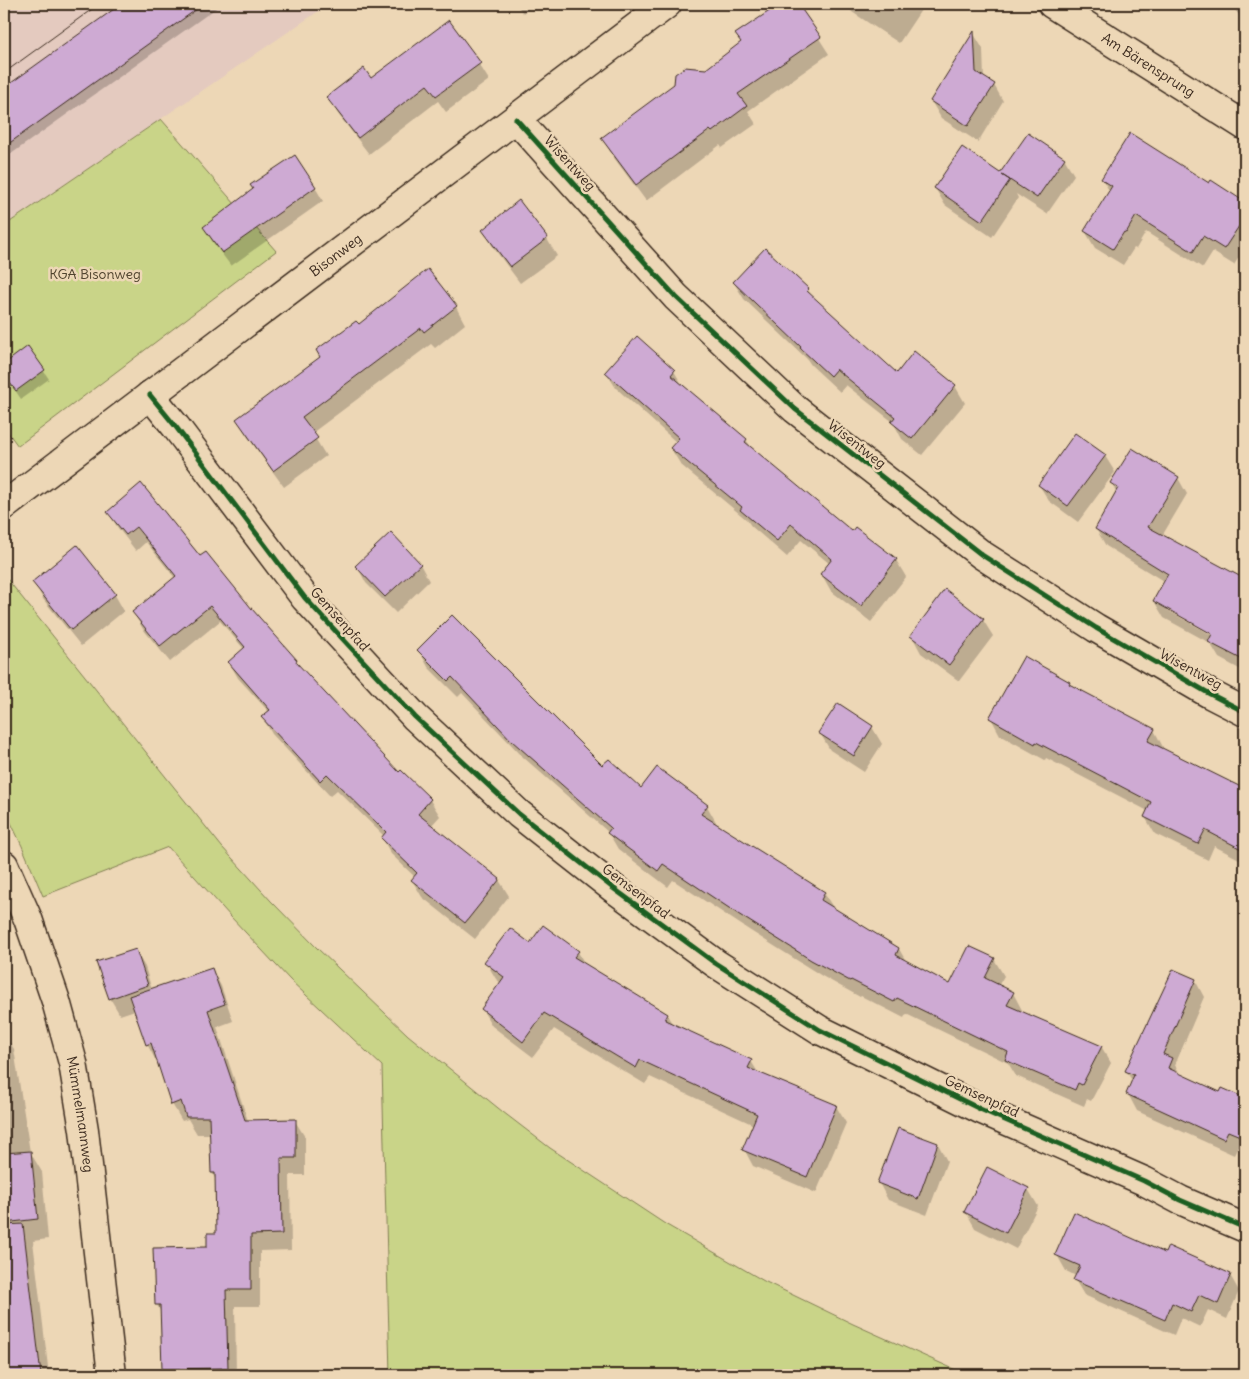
<svg xmlns="http://www.w3.org/2000/svg" width="1249" height="1379" viewBox="0 0 1249 1379" font-family="Delius,sans-serif">
	<style>
		.built { fill: #e4cabf }
		.green { fill: #c9d488; stroke: #827f53 }
		.shadow { fill: #0003; fill-rule: evenodd }
		.building { fill: #ceaad3; stroke: #3b2a1e }
		.lines { fill: none; stroke-linecap: round; stroke-linejoin: round }
		.street-casing { stroke: #3b2a1e; stroke-width: 31 }
		.street { stroke: #edd7b6; stroke-width: 28 }
		.tram { stroke: #3b2a1e; stroke-width: 1 }
		.cycleway-casing { stroke: #edd7b6; stroke-width: 8 }
		.cycleway { stroke: #1b5e20; stroke-width: 5 }
		.labels { text-anchor: middle; stroke-width: 5; stroke-linejoin: round; paint-order: stroke }
		.street-label { font-size: 14px; fill: #3b2a1e; stroke: #edd7b6 }
		.park-label { font-size: 14px; fill: #50442e; stroke: #edd7b6 }
	</style>
	<rect width="100%" height="100%" fill="#edd7b6"/>
	<filter id="ink" filterUnits="userSpaceOnUse"><feTurbulence type="fractalNoise" baseFrequency=".02" numOctaves="2"/><feDisplacementMap in="SourceGraphic" scale="10" xChannelSelector="R" yChannelSelector="G"/><feConvolveMatrix kernelMatrix="1 2 1 2 8 2 1 2 1" color-interpolation-filters="sRGB"/></filter>
	<g filter="url(#ink)">
		<path class="built" d="M4 4H329L4 226Z"/>
		<path class="green" d="M161 119 276 251 18 446 4 427V226Z
			M4 575 222 847 271 901 317 948 408 1035 503 1112 550 1148 665 1224 764 1281 853 1324 967 1375H390L382 1066 290 980 231 917 168 847 43 896 22 846 4 808Z"/>
		<path class="shadow" d="M122 4H222L4 159V89Z
			M516 4H535L523 13Z
			M782 4H797L829 54 748 111 756 124 722 148 720 145 646 201 612 155 603 138 706 70 742 43 737 35Z
			M847 4H925L899 43 852 12Z
			M1230 4H1245V22Z
			M974 34 983 49 984 79 994 85 1003 101 978 142 941 118 931 101Z
			M479 64 489 80 446 112 438 101 369 154 338 114 328 97 371 80Z
			M1064 158 1074 175 1047 214 1016 194 1018 198 992 237 945 205 935 188 1000 175Z
			M1102 179 1209 185 1212 182 1245 204V248L1234 265 1213 252 1203 268 1146 232 1136 249 1134 248 1123 265 1095 248 1085 231 1110 192Z
			M315 187 323 201 231 266 212 241 204 227Z
			M519 202 547 239 557 256 520 283 493 247 484 231Z
			M765 249 808 290 814 299 897 374 915 353 955 386 965 403 922 455 902 439 893 422 846 385 840 392 811 365 807 359 744 299 734 283Z
			M428 271 456 307 465 324 435 348 431 344 312 433 326 456 284 487 247 436 237 419 321 358 358 325Z
			M637 337 674 371 684 388 746 440 752 448 852 533 855 529 896 560 906 577 871 622 831 591 822 575 830 564 801 540 787 557 751 526 747 520 681 465 671 449 676 442 616 388 606 372Z
			M28 348 49 379 21 399 4 374V366Z
			M1105 456 1115 472 1078 522 1049 501 1039 485Z
			M1178 478 1187 494 1162 536 1245 581V672L1219 658 1210 643 1164 618 1154 601 1165 582 1106 546 1096 529 1116 492 1112 483ZM1167 607 1218 635 1217 638 1167 610Z
			M108 512 200 558 251 610 296 661 300 667 399 773 401 772 430 800 440 816 431 826 499 880 509 896 475 939 422 897 412 880 415 877 391 854 382 838 384 836 337 790 330 796 272 734 263 718 269 712 238 678 229 662 244 649 220 621 170 662 143 629 133 612 175 578 146 542 136 551 118 528Z
			M420 564 429 581 396 613 366 583 357 566Z
			M34 582 115 595 124 611 81 646 43 599Z
			M983 620 993 636 959 681 921 653 912 636Z
			M419 650 601 767 642 789 707 806 716 822 715 824 824 893 834 909 899 949 906 961 951 985 994 959 1004 976 998 986 1013 993 1022 1010 1021 1012 1101 1046 1111 1063 1091 1101 1087 1099 1084 1106 1016 1076 1008 1063 906 1014 904 1018 861 996 860 997 822 976 749 930 673 880 668 887 618 849 608 832 523 757 462 693 458 697 428 667Z
			M1069 683 1071 686 1154 730 1163 747 1162 749 1245 790V862L1214 846 1208 860 1155 834 1145 817 1148 811 1046 758 1045 760 1000 735 991 718Z
			M872 727 882 744 864 772 830 750 820 733Z
			M543 926 578 952 586 966 667 1015 673 1025 751 1061 759 1074 836 1106 846 1123 816 1193 753 1166 744 1149 754 1125 650 1077 645 1084 554 1029 533 1057 492 1026 482 1009 501 983 496 979 486 962 530 944Z
			M135 950 145 967 152 990 212 969 221 986 233 1021 217 1027 248 1121H295L305 1137V1175H290L291 1250 260 1251V1306H235L236 1375H167L163 1368 162 1314 157 1305 209 1248 217 1234 216 1180 212 1173 211 1134H197L188 1119 182 1121 172 1104 158 1061H156L147 1044 135 1010 120 1015 110 998Z
			M1195 980 1204 997 1175 1065 1181 1076 1221 1094 1237 1096 1239 1092 1245 1094V1150L1238 1147 1234 1155 1137 1111 1128 1094 1133 1082 1126 1071Z
			M4 1033 14 1049 30 1152 42 1172 48 1239 33 1241 49 1375H4Z
			M938 1144 947 1161 927 1215 888 1200 879 1183Z
			M1028 1189 1038 1206 1016 1249 975 1228 966 1212Z
			M1166 1254 1230 1275 1239 1291 1227 1319 1208 1310 1200 1327 1181 1318 1174 1335 1084 1295 1075 1280 1076 1276 1066 1271 1057 1255Z"/>
		<path class="building" d="M121 4H204L4 147V88Z
			M780 4H798L821 37 738 94 747 106 712 132 710 130 636 185 601 138 674 84 675 74 685 67 706 69 741 42 735 34Z
			M449 20 481 63 436 96 427 85 358 138 326 97 364 68 371 78Z
			M974 31 976 72 995 84 968 126 930 101Z
			M1028 133 1065 158 1037 198 1002 175 1010 180 982 221 934 188 962 147 1000 173Z
			M1130 133 1209 183 1211 180 1245 202V217L1224 249 1203 236 1193 252 1136 216 1126 233 1124 232 1113 249 1084 231 1112 186 1101 179Z
			M295 155 316 187 222 253 203 227 253 189 250 185Z
			M519 200 548 238 510 267 482 230Z
			M765 248 809 289 807 291 897 373 914 351 956 385 912 439 891 422 895 417 836 369 830 376 800 348 801 347 733 282Z
			M428 269 457 306 424 332 421 328 302 417 318 438 273 471 236 419 320 357 316 350 356 321 359 324Z
			M637 336 675 370 671 375 747 439 745 442 852 531 855 527 897 559 861 606 820 574 832 559 791 524 777 541 740 510 742 507 670 448 679 438 605 372Z
			M28 346 45 370 16 391 4 375V364Z
			M1075 433 1106 455 1068 506 1038 485Z
			M1132 448 1179 477 1148 527 1245 579V661L1208 642 1212 634 1153 601 1168 574 1095 529 1118 488 1110 483Z
			M141 483 200 556 206 552 252 609 297 660 296 662 399 772 401 770 431 799 418 814 500 879 465 923 411 880 417 873 381 838 386 832 327 774 320 781 261 717 270 710 228 662 245 647 210 606 160 646 132 612 176 576 136 527 126 535 107 512Z
			M391 532 421 564 385 597 355 566Z
			M77 545 116 594 71 630 32 582Z
			M945 589 984 619 949 665 910 636Z
			M452 615 602 765 609 759 641 788 657 767 708 805 701 814 825 892 821 900 899 948 896 955 950 984 969 946 995 958 985 978 1014 992 1007 1005 1102 1046 1082 1085 1078 1083 1075 1090 1005 1060 1008 1052 897 998 894 1002 851 980 850 981 811 960 738 914 663 864 658 871 607 833 611 828 512 741 452 677 448 681 417 650Z
			M1024 656 1070 682 1069 684 1155 729 1148 741 1245 789V851L1205 830 1198 844 1144 817 1151 802 1036 742 1035 744 989 718Z
			M838 703 873 726 854 756 818 733Z
			M543 925 579 951 574 957 668 1014 665 1020 752 1060 748 1068 837 1105 807 1177 742 1150 757 1114 640 1060 636 1068 544 1013 523 1042 481 1009 504 977 484 962 510 928 530 943Z
			M136 949 148 985 109 999 96 962Z
			M212 968 225 1004 208 1010 245 1120 296 1119V1158H281L282 1234 251 1235V1290H226L228 1368 162 1369 160 1305H155L153 1248 207 1247V1233H216L215 1173H211L209 1117H186L181 1101 171 1105 151 1043 146 1045 129 996Z
			M1173 969 1196 979 1163 1054 1172 1058 1168 1068 1220 1092 1222 1088 1245 1098V1138L1228 1131 1224 1139 1126 1094 1134 1075 1125 1071Z
			M898 1128 938 1143 918 1199 877 1183Z
			M31 1151 38 1219 4 1223V1153Z
			M987 1167 1029 1188 1006 1233 964 1212Z
			M1074 1212 1165 1253 1168 1246 1231 1274 1218 1304 1199 1295 1191 1312 1172 1303 1165 1320 1073 1280 1080 1266 1055 1255Z
			M23 1224 41 1375H4V1225Z"/>
		<g class="lines">
			<defs>
				<g id="street">
					<path id="s1" d="M1052 4 1245 126"/>
					<path d="M516 119 676 297 795 409 982 555 1096 628 1210 694 1245 712"/>
					<path d="M150 395 176 427 305 598 415 717 519 814 613 888 715 963 820 1030 980 1109 1144 1181 1180 1200 1245 1228"/>
					<path id="s2" d="M4 506 667 4"/>
					<path id="s3" d="M4 865 28 919 56 1001 73 1063 84 1130 112 1375"/>
				</g>
			</defs>
			<use href="#street" class="street-casing"/>
			<use href="#street" class="street"/>
			<path class="tram" d="M4 73 99 4"/>
			<defs>
				<path id="cycleway" d="M516 119 676 297 795 409 982 555 1096 628 1210 694 1245 712
					M150 395 176 427 305 598 415 717 519 814 613 888 715 963 820 1030 980 1109 1144 1181 1180 1200 1245 1228"/>
			</defs>
			<use href="#cycleway" class="cycleway-casing"/>
			<use href="#cycleway" class="cycleway"/>
		</g>
	</g>
	<g class="labels">
		<g class="street-label">
			<text dy="5" stroke="none"><textPath href="#s1" startOffset="114">Am Bärensprung</textPath></text>
			<text transform="translate(570 163) rotate(48)" y="5">Wisentweg</text>
			<text dy="5" stroke="none"><textPath href="#s2" startOffset="416">Bisonweg</textPath></text>
			<text transform="translate(857 444) rotate(38)" y="5">Wisentweg</text>
			<text transform="translate(340 619) rotate(48)" y="5">Gemsenpfad</text>
			<text transform="translate(1191 669) rotate(29)" y="5">Wisentweg</text>
			<text transform="translate(636 891) rotate(37)" y="5">Gemsenpfad</text>
			<text transform="translate(982 1096) rotate(25)" y="5">Gemsenpfad</text>
			<text dy="5" stroke="none"><textPath href="#s3" startOffset="262">Mümmelmannweg</textPath></text>
		</g>
		<g class="park-label">
			<text x="95" y="279">KGA Bisonweg</text>
		</g>
	</g>
	<rect width="1249" height="1379" fill="none" stroke="#edd7b6" stroke-width="20"/>
	<rect x="10" y="10" width="1229" height="1359" fill="none" stroke="#3b2a1e" stroke-width="2" filter="url(#ink)"/>
</svg>
